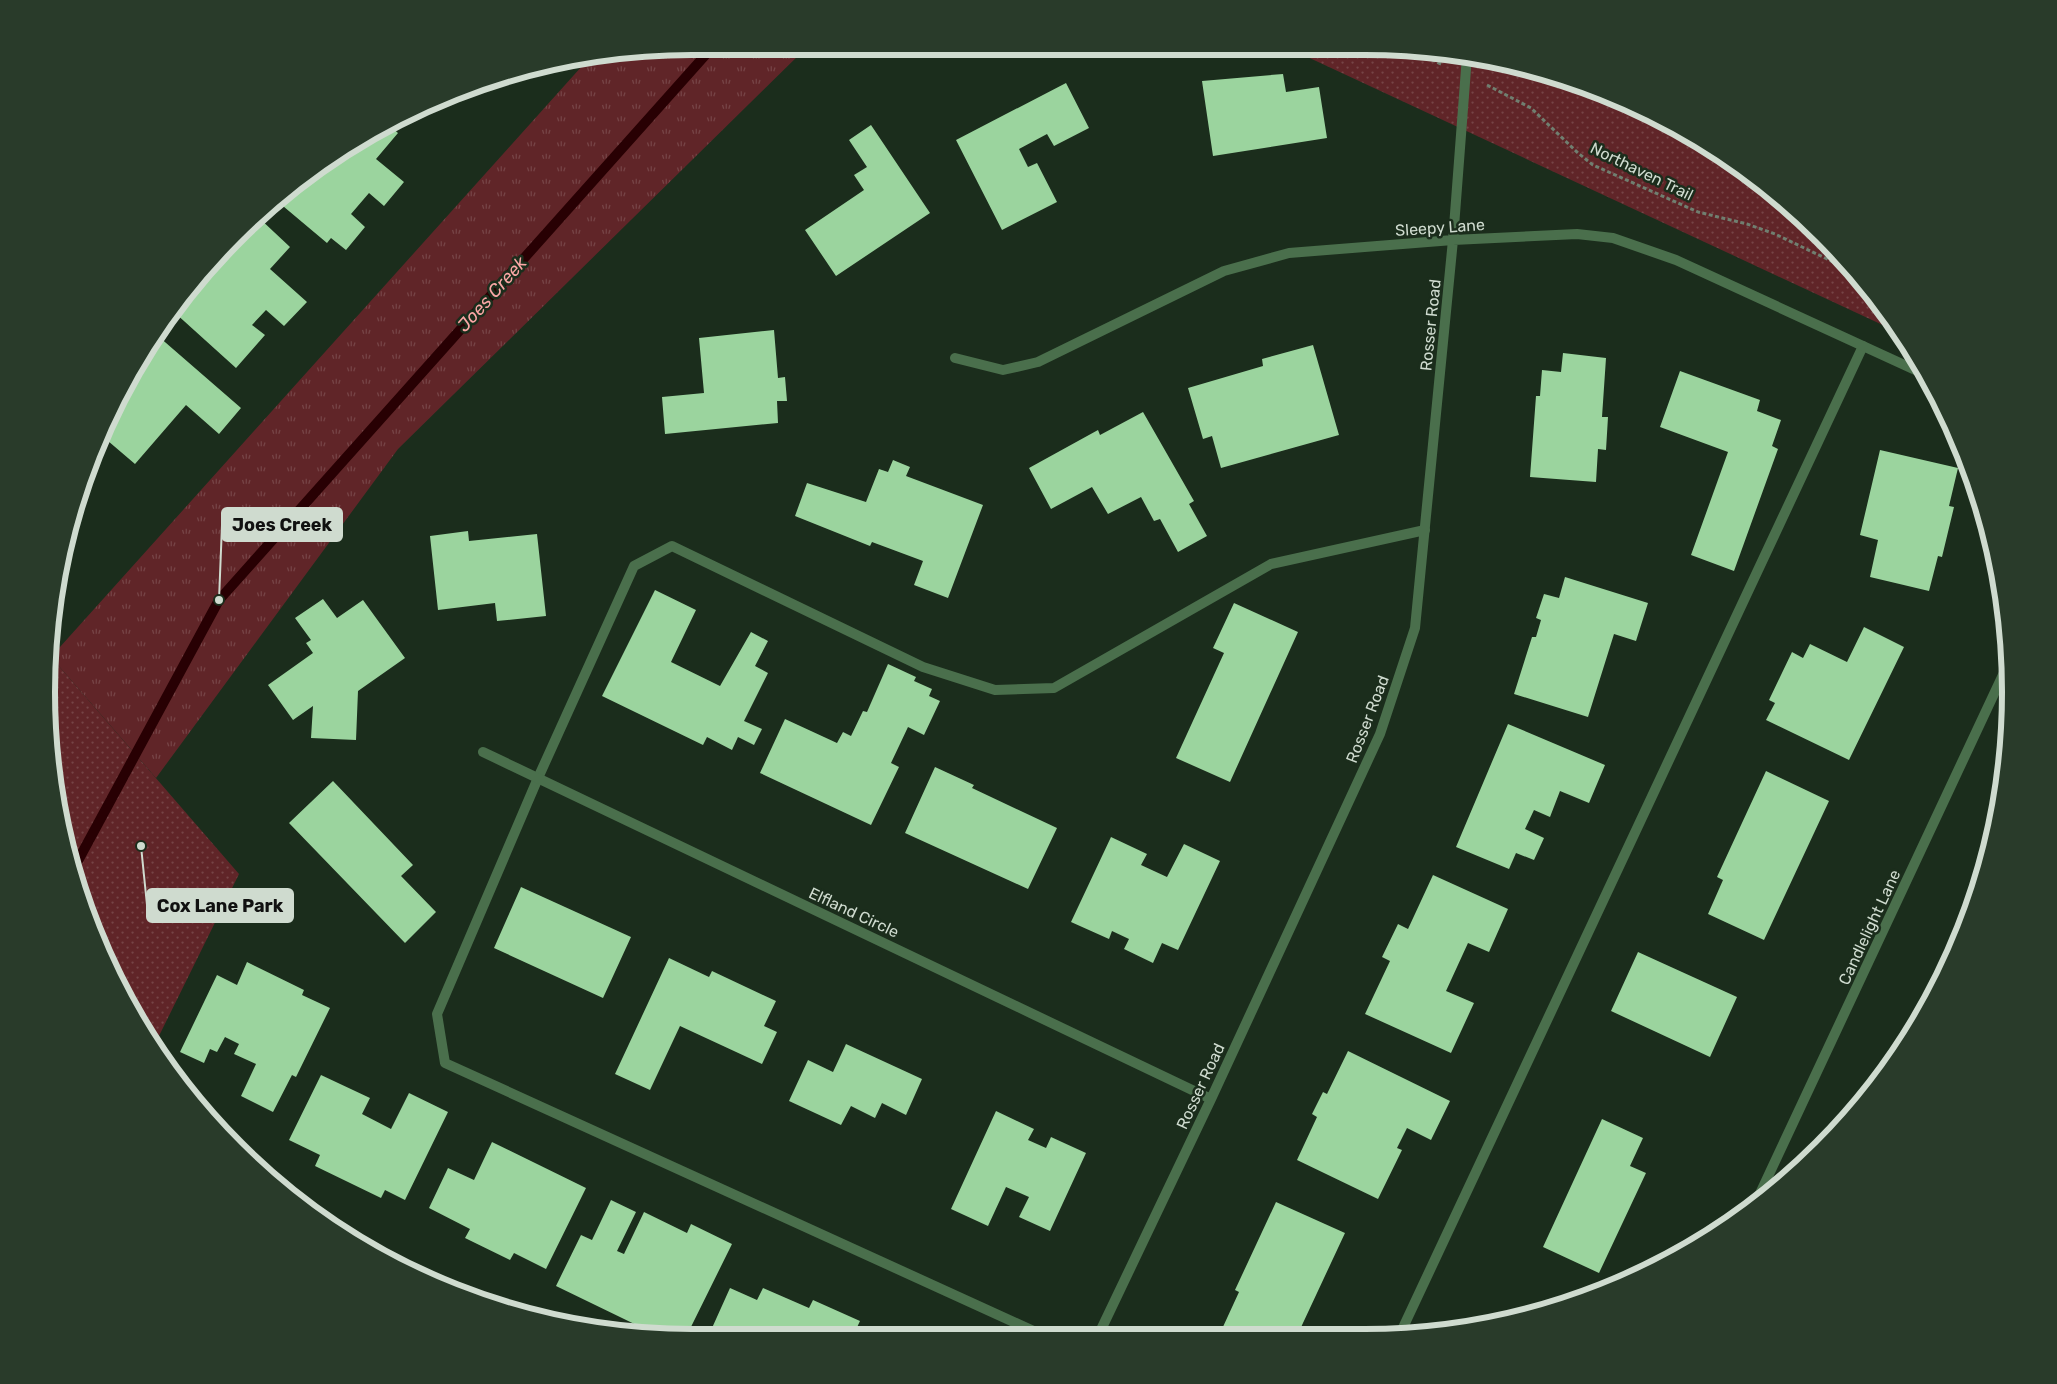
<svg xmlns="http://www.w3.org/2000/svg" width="2057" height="1384" viewBox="0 0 2057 1384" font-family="Rubik,sans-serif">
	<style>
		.grass { fill: url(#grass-tufts) }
		.park { fill: url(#park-dots) }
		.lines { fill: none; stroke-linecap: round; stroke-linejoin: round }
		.stream { stroke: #280003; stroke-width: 10 }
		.building { fill: #9bd49e }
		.path { stroke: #707f70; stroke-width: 3; stroke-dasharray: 4 2.5; stroke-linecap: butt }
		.service { stroke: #4a6f4c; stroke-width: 10 }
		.minor { stroke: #4a6f4c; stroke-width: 10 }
		.labels { text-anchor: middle; stroke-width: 5; stroke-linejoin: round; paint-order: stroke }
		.street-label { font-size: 16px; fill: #cfdbcf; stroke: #1b2d1c }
		.water-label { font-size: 18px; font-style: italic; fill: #fba7a6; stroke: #1b2d1c }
		.rim { fill: none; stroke: #cfdbcf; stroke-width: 6 }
		.leader { fill: none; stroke: #cfdbcf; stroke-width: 2 }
		.callout-dot { fill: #cfdbcf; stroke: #1b2d1c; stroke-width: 2 }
		.callout { fill: #cfdbcf; stroke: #cfdbcf; stroke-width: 2 }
		.callout-label { font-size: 18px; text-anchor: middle; font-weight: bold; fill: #111 }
	</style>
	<defs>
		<pattern id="grass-tufts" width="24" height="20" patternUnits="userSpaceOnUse" patternTransform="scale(1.25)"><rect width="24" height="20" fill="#602528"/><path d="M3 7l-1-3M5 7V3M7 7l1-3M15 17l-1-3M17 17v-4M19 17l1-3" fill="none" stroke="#764446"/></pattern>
		<pattern id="park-dots" width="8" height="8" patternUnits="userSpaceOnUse" patternTransform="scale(1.25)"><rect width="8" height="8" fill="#602528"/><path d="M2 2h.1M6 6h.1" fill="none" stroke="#764446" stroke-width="1.8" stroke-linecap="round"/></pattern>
	</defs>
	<rect width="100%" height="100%" fill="#1b2d1c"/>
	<path class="grass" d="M804 50 398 449 156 778 51 657 591 56 607 52Z"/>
	<path class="park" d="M1365 46 1491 59 1651 113 1758 180 1821 235 1902 334 1286 47Z
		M51 657 239 874 155 1044 133 1015 95 939 59 818 48 660Z"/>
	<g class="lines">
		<path class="stream" d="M74 868 219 600 709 51"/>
	</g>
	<path class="building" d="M1283 74 1286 92 1319 87 1327 138 1213 156 1202 81Z
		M1066 83 1089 128 1054 146 1047 134 1019 149 1028 167 1037 163 1057 202 1002 230 956 140Z
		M871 125 930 213 836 276 805 230 864 190 854 175 867 167 849 140Z
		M391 127 398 133 376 159 404 182 384 206 369 193 351 214 365 227 346 250 331 238 327 243 277 201 333 155Z
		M258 217 290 247 270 269 307 302 284 326 266 310 252 325 265 335 236 368 174 312 206 277 202 274 242 230Z
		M774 330 778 378 785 377 787 401H777L778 423 665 434 662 397 704 393 699 338Z
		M158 336 241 408 219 434 186 405 135 464 101 435 114 420 111 418Z
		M1313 345 1339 435 1221 468 1212 436 1203 439 1188 388 1263 366 1262 359Z
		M1563 353 1606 358 1602 417H1608L1606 450 1598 449 1596 482 1530 477 1536 396H1540L1542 370 1561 372Z
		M1680 371 1760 400 1757 411 1781 420 1772 446 1778 449 1734 571 1691 555 1728 452 1660 427Z
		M1143 412 1194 501 1189 504 1207 536 1178 552 1160 519 1154 521 1141 497 1108 514 1092 487 1051 509 1029 468 1098 430 1100 435Z
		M1880 450 1958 468 1949 506 1954 507 1942 557 1938 556 1929 591 1870 577 1878 540 1860 535Z
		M893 460 910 467 906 476 983 505 948 598 914 585 923 561 872 542 870 546 795 516 807 483 866 502 879 469 888 472Z
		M468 531 469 541 537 534 546 616 497 621 495 603 438 610 430 536Z
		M1565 577 1648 603 1636 641 1614 634 1588 717 1514 694 1532 637H1536L1541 620 1536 618 1544 594 1559 598Z
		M655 590 696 610 671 662 720 686 751 632 768 641 755 666 768 673 744 721 762 729 754 745 738 737 732 750 707 737 703 745 602 696Z
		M323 599 337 618 363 600 405 658 358 691 356 740 311 738 313 706 293 720 268 685 313 653 306 643 311 640 295 618Z
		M1234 603 1298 632 1230 782 1176 758 1224 653 1213 648Z
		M1864 627 1904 647 1849 760 1766 720 1775 703 1769 700 1792 652 1803 658 1810 644 1847 662Z
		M888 664 916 677 914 681 932 689 929 696 940 701 924 735 908 727 891 763 899 767 871 825 760 773 785 719 837 743 843 732 851 736 863 711 867 712Z
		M1508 724 1605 765 1589 803 1560 791 1550 817 1534 810 1525 829 1544 838 1534 860 1516 853 1509 869 1456 847Z
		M935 767 974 785 972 788 1057 828 1028 889 905 833Z
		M1766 771 1829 801 1764 940 1708 914 1723 880 1717 877Z
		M333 781 413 865 401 876 436 912 405 943 289 823Z
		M1111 837 1147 854 1141 865 1167 877 1184 844 1220 861 1178 950 1162 943 1153 963 1124 949 1129 939 1112 931 1109 939 1071 922Z
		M1433 875 1508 909 1489 952 1468 943 1446 991 1474 1003 1451 1053 1365 1014 1390 961 1382 957 1398 924 1408 929Z
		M521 887 631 937 603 998 494 948Z
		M1638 952 1737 997 1710 1057 1611 1011Z
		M669 958 709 977 712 971 776 1001 764 1026 777 1032 762 1064 680 1026 650 1090 615 1074Z
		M247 962 304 990 302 995 330 1008 296 1077 292 1075 273 1112 241 1096 256 1064 234 1054 239 1044 225 1037 217 1052 210 1049 204 1063 180 1052 217 975 237 985Z
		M846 1044 922 1079 906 1115 882 1103 875 1118 851 1106 841 1125 789 1101 808 1060 833 1072Z
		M1348 1051 1450 1101 1431 1140 1407 1128 1397 1148 1402 1150 1378 1199 1297 1160 1317 1117 1312 1114 1323 1092 1327 1094Z
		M321 1075 370 1098 362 1114 391 1129 409 1093 448 1112 405 1200 385 1190 381 1198 315 1166 320 1155 289 1140Z
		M996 1111 1034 1129 1028 1140 1046 1148 1051 1137 1086 1153 1050 1231 1019 1217 1029 1197 1006 1187 988 1226 951 1209Z
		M1602 1119 1643 1138 1630 1166 1646 1173 1599 1273 1543 1247Z
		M492 1142 586 1188 546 1269 514 1253 510 1260 465 1238 470 1229 429 1208 448 1168 474 1180Z
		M611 1200 636 1212 617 1251 624 1254 644 1212 687 1233 691 1224 732 1244 686 1337 655 1334 556 1286 581 1235 592 1240Z
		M1276 1202 1345 1233 1296 1338H1241L1222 1329 1239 1292 1235 1290Z
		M730 1288 757 1300 763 1288 809 1308 813 1300 860 1321 852 1338H727L729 1335 712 1328Z
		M1511 1312 1520 1316 1507 1321Z"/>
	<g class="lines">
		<path class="path" d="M1414 51 1443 65
			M1487 85 1531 108 1578 153 1593 165 1698 212 1747 224 1775 234 1850 270"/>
		<path class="service" d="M1400 1334 1863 346
			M1049 1338 445 1063 437 1014 538 778 634 566 672 546 923 667 995 690 1054 688 1271 564 1425 530"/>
		<path class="minor" d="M955 358 1003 370 1038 362 1224 271 1289 253 1453 240 1577 234 1613 238 1676 260 1924 374
			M483 752 1211 1099
			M1756 1202 2008 664
			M1097 1338 1211 1099 1380 734 1415 628 1453 240 1467 56"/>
	</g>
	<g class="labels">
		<g class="street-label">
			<text transform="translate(1642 171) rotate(26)" y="6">Northaven Trail</text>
			<text transform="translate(1440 227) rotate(-4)" y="6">Sleepy Lane</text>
			<text transform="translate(1430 325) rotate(-84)" y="6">Rosser Road</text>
			<text transform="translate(1367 719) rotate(-69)" y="6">Rosser Road</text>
			<text transform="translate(854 912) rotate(25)" y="6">Elfland Circle</text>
			<text transform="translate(1869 927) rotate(-65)" y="6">Candlelight Lane</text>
			<text transform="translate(1200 1086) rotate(-65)" y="6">Rosser Road</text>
		</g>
		<g class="water-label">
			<text transform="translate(492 294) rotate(-48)" y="6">Joes Creek</text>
		</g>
	</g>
	<path d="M0 0H2057V1384H0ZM692 55H1365A637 637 0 0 1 2002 692V692A637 637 0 0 1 1365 1329H692A637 637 0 0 1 55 692V692A637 637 0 0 1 692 55Z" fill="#293b2a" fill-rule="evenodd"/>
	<path class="rim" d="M692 55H1365A637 637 0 0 1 2002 692V692A637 637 0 0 1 1365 1329H692A637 637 0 0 1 55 692V692A637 637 0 0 1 692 55Z"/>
	<path class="leader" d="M219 600L222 525M141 846L147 905"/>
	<g class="callout-dot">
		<circle cx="219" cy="600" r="5"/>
		<circle cx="141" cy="846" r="5"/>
	</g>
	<g class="callout">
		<rect x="222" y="508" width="120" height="33" rx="5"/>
		<rect x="147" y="889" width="146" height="33" rx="5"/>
	</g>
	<g class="callout-label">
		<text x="282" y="531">Joes Creek</text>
		<text x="220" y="912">Cox Lane Park</text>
	</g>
</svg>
